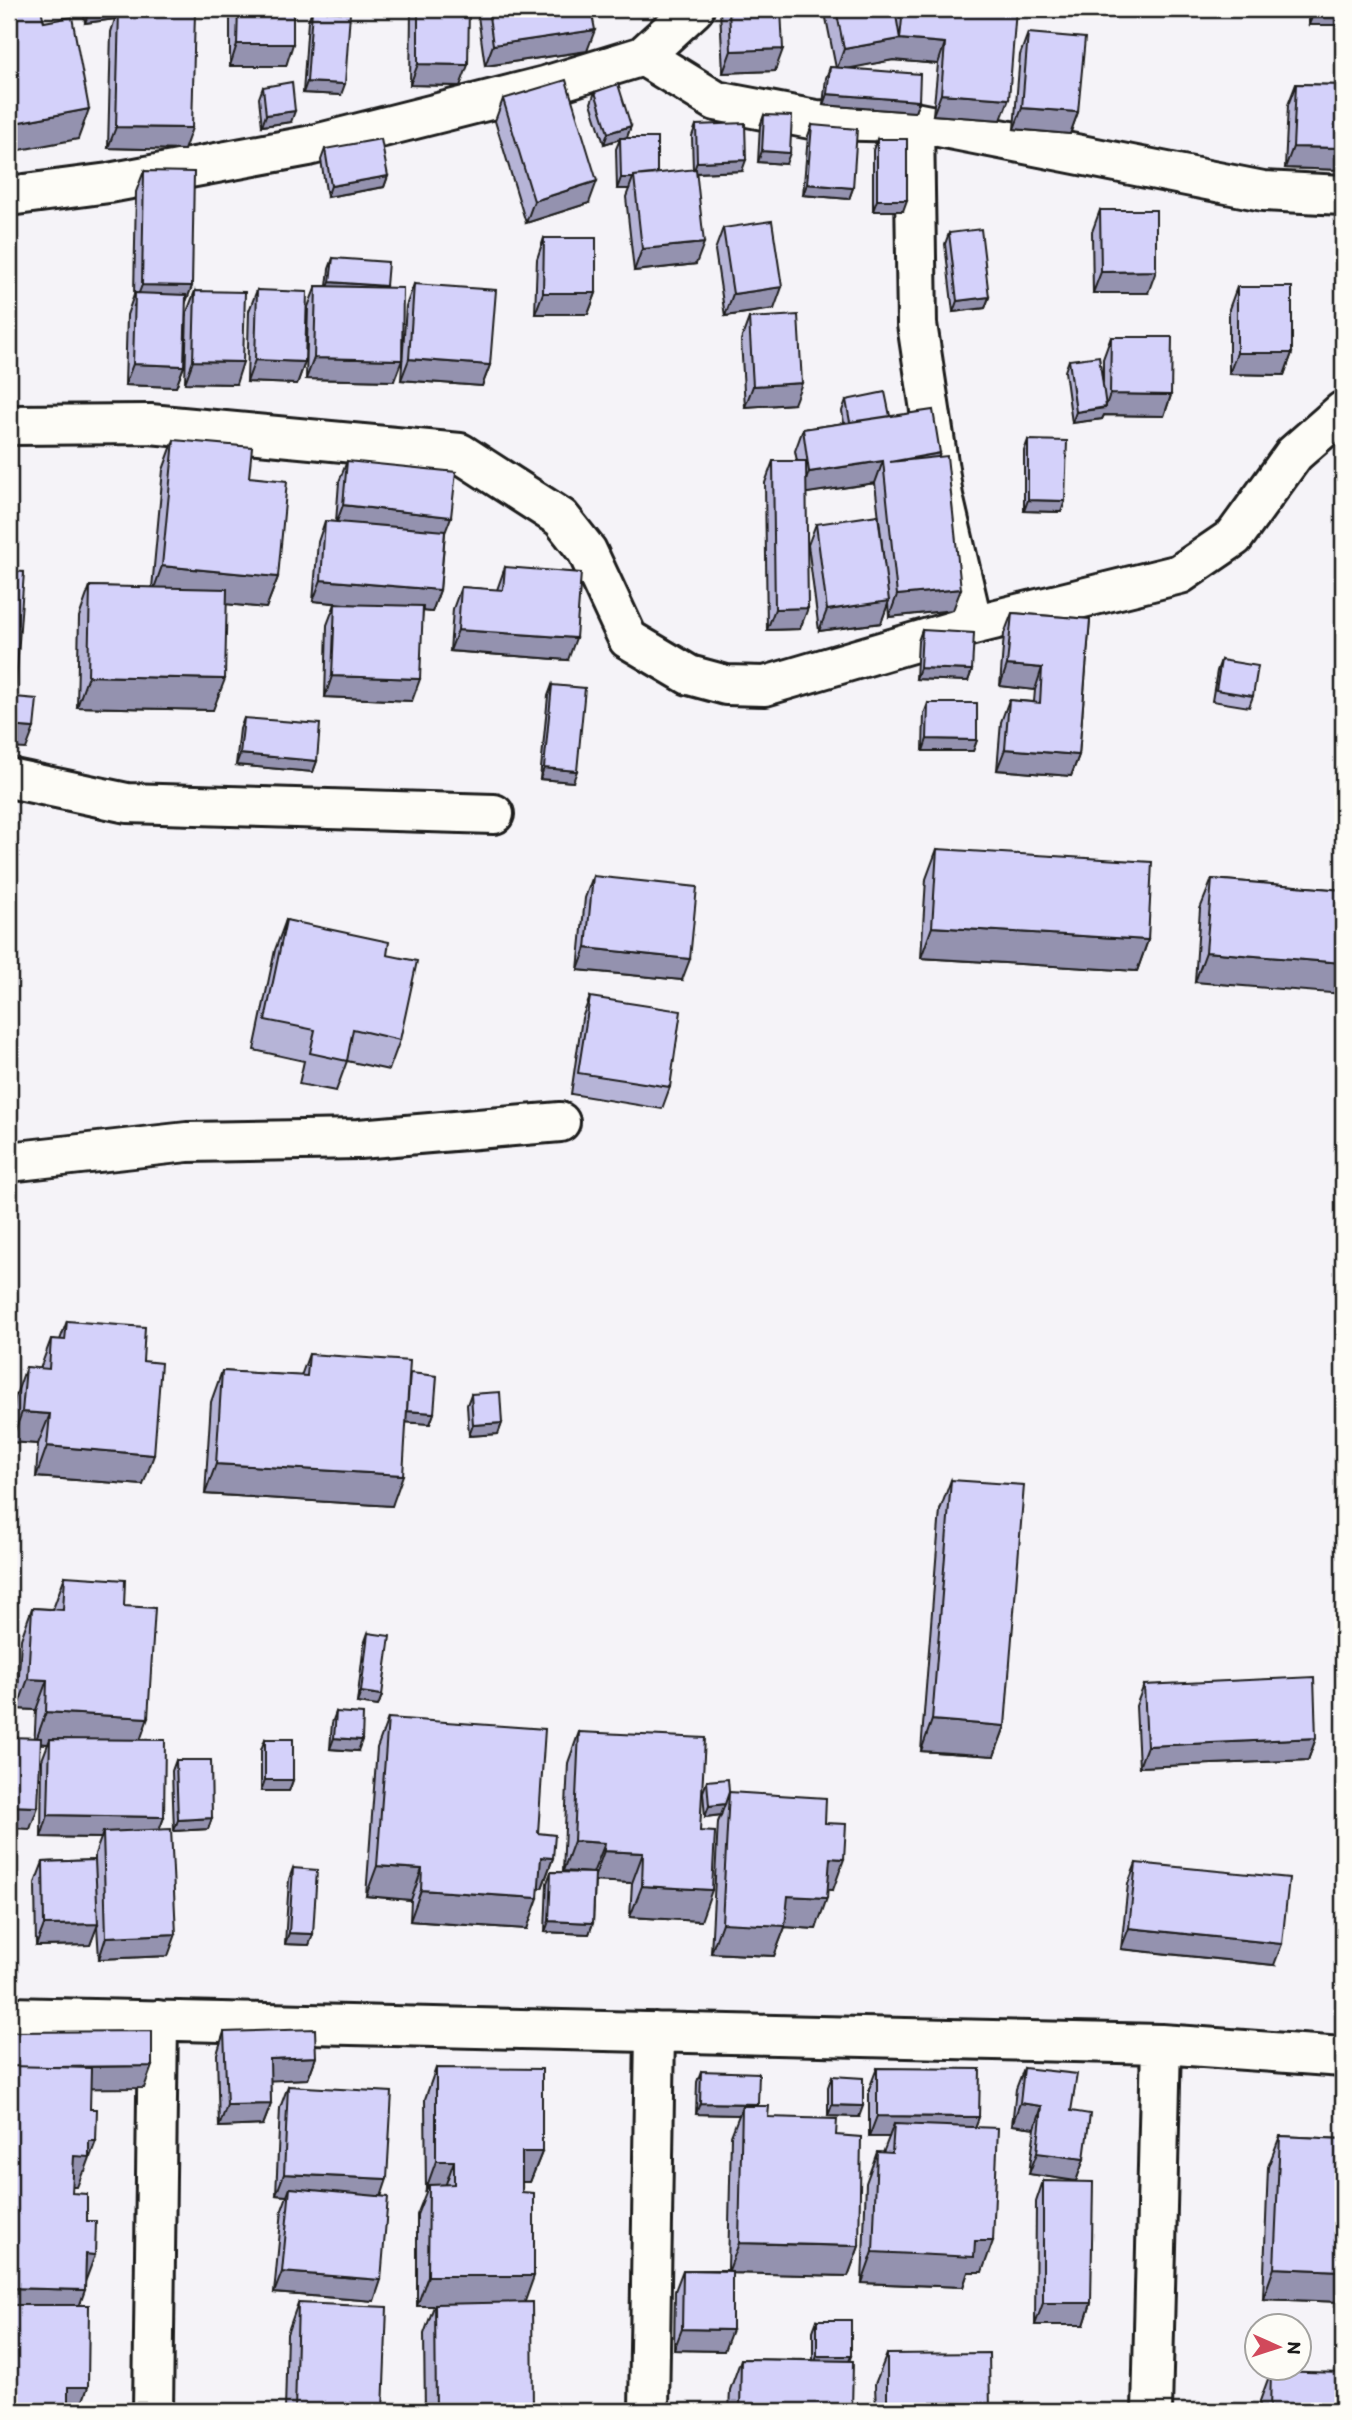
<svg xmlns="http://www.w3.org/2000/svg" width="1352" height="2420" viewBox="0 0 1352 2420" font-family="Itim,sans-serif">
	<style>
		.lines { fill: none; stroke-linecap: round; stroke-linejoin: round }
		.minor-casing { stroke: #1c1c1c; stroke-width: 44 }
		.minor { stroke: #fdfcf7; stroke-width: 38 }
		.wall { fill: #b6b4d7; stroke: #1c1c1c; stroke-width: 2 }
		.shaded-wall { fill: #9492af; stroke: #1c1c1c; stroke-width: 2 }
		.building { fill: #d4d1fa; stroke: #1c1c1c; stroke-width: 2 }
	</style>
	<rect width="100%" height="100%" fill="#f5f3f8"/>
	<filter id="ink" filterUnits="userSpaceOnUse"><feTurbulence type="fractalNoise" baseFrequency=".0143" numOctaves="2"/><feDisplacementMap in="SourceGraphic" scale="14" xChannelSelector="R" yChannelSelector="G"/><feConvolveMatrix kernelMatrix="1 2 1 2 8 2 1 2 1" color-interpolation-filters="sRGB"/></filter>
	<g filter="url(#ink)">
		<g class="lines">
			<defs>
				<path id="minor" d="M643 56 716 101 816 120 914 122 1263 191 1343 195
					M914 122 917 324 943 496 973 625
					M9 196 109 183 308 146 545 86 643 56 694 9
					M9 425 150 424 460 453 561 518 587 551 628 639 689 675 726 685 765 686 973 625 1180 574 1234 537 1294 454 1343 411
					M9 778 127 803 494 814
					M9 1162 187 1142 359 1139 560 1122
					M9 2017 1161 2044 1152 2411
					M1161 2044 1343 2057
					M153 2411 158 2020
					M649 2411 655 2032"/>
			</defs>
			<use href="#minor" class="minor-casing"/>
			<use href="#minor" class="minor"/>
		</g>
		<path class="wall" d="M83 9H161L160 11 184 150 108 148 111 32 115 19 85 23Z
			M230 9H293L286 66H230Z
			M412 9H469L460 86 410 85 411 11Z
			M477 9H591L587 51 485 66Z
			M720 9H781L775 71 723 73Z
			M829 9H895L896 17 897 9H1016L1001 120 933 115 938 64 893 60 848 68 919 101 915 112 823 105 826 78 830 67 836 68 826 18Z
			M1309 9H1343L1309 25Z
			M312 10 341 95 303 93 308 21Z
			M1028 33 1078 112 1070 134 1014 129 1020 55Z
			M1296 84 1343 85V170L1285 168 1288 105Z
			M263 87 291 122 262 126 259 98Z
			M595 92 631 126 627 137 622 138 657 174 693 170 692 136 696 125 742 171 696 173V264L634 271 626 197 629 189H617L616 149 620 139 604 144 591 103Z
			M503 99 589 203 526 223 495 121Z
			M764 115 786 164 758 162 760 126Z
			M812 125 853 188 849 199 803 195 808 136Z
			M877 139 903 211H873V150Z
			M325 149 388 176 384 187 327 197 321 160Z
			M144 171 192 286 185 304 184 366 176 387 125 385 127 315 134 295 136 192Z
			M1100 210 1148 293H1093L1092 232Z
			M723 228 774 309 725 316 715 250Z
			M949 233 989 297 985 308 953 312 945 244Z
			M544 238 596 293 588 314H535L537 259Z
			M333 258 386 286 394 381 306 379 308 307 316 286H327L329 269Z
			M414 284 490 365 482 386 401 380 406 306Z
			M1237 287 1292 353 1284 375 1229 374V309Z
			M257 290 305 362 297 384 247 382 249 311Z
			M195 291 236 384 185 383 187 312Z
			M749 318 794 404 745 407 741 340Z
			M1111 337 1171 395 1164 416 1104 415 1102 419 1072 423 1065 371 1069 360 1103 382V359Z
			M846 400 890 416 938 457 953 610 889 617 888 603 881 623 819 631 808 545 816 524 884 563 875 483 806 493 800 629 767 630 765 483 773 461H797L795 451 803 429 844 423 842 411Z
			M174 440 249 477 278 577 266 608 226 604 213 710 77 707 79 617 90 586 152 588 163 470Z
			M1028 440 1065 501 1061 512 1024 511V451Z
			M347 461 445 533 440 590 432 612 423 611 412 701 325 697 327 625 335 604H342L313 601 318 542 325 521 336 522 339 482Z
			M505 567 568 660 450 651 453 609 461 587 497 590Z
			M1012 613 1090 619 1079 755 1071 776 997 770 1001 722 1009 700 1034 702 1035 690 1000 686 1004 634Z
			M922 630 972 670 968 681 916 679 918 641Z
			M1221 660 1253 696 1249 707 1212 701 1217 671Z
			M552 685 573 782 540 779 548 696Z
			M928 703 977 740 973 751H923L924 714Z
			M244 718 317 761 313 772 236 765 240 729Z
			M937 849 1148 940 1137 971 921 958 926 879Z
			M593 876 682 980 578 970 585 898Z
			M1212 879 1343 890 1195 982 1200 909Z
			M286 920 387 955 400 1040 389 1070 347 1061 336 1091 299 1084 304 1061 254 1050 275 950Z
			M590 997 670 1087 662 1109 571 1094 582 1018Z
			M67 1321 143 1361V1485L36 1477 38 1444 11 1442 15 1398 26 1367 40 1369 51 1339 60 1340Z
			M309 1354 409 1375 434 1413 430 1424 406 1422 392 1506 205 1494 211 1402 222 1371 301 1376Z
			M471 1394 502 1423 498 1434 469 1436 467 1405Z
			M951 1480 1005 1726 994 1756 921 1751 940 1510Z
			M65 1576 124 1606 140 1740 164 1817 159 1830 168 1956 99 1959 97 1925 90 1945 36 1946 35 1883 43 1862 95 1860V1854L101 1838 41 1837 42 1760 48 1744 40 1743 30 1829 36 1710 17 1709 21 1639 32 1608 53 1609Z
			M368 1633 382 1695 378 1706 357 1703 364 1644Z
			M1144 1685 1316 1738 1308 1760 1139 1767 1136 1706Z
			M336 1712 358 1751 330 1749 332 1723Z
			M388 1718 538 1833 553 1858 542 1888H539L527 1929 410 1921 411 1900 366 1896 377 1748Z
			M579 1732 700 1831 701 1921 630 1917 632 1883 595 1881 593 1923 589 1934 545 1932 547 1883 551 1872 593 1873 563 1871 568 1763Z
			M265 1739 293 1780 289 1791H261V1750Z
			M176 1760 212 1818 208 1829 174 1831 172 1771Z
			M707 1781 729 1792 825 1823 833 1890 827 1889 816 1929 785 1927 774 1956 711 1953 718 1822 721 1815 705 1817 703 1792Z
			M1136 1863 1274 1965 1121 1949 1128 1884Z
			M293 1868 313 1934 309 1945 285 1944 289 1879Z
			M224 2032 316 2057 308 2079 270 2080 271 2104 263 2125 219 2127 217 2054Z
			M436 2068 542 2152 530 2182H522L525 2302 533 2411H425L424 2334 434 2306H417V2215L426 2192 425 2099Z
			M877 2068 979 2117 975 2127 982 2272H968L963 2287 862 2283 866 2183 877 2152 883 2153 889 2137H869V2089Z
			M1024 2068 1071 2111 1084 2159 1076 2181 1029 2174 1035 2128 1012 2125 1016 2089Z
			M701 2071 758 2104 757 2106 768 2117 836 2135 859 2246 848 2276 732 2273 724 2351 674 2350 675 2291 683 2270H728L731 2136 739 2115 696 2114 697 2082Z
			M832 2076 859 2117 828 2116V2087Z
			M288 2086 381 2196 374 2301 274 2293 282 2210 287 2196 276 2195 280 2108Z
			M1280 2136 1343 2139V2302L1263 2299 1268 2167Z
			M1043 2181 1091 2303 1084 2325H1035L1036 2202Z
			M298 2303 383 2411H285L287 2334Z
			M817 2320 849 2361 852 2411H729L730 2390 741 2359 813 2360V2331Z
			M887 2354 990 2411H876L875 2384Z
			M1271 2371 1343 2411H1260V2401Z"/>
		<path class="shaded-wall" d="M90 9H161L159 14 119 10 115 19 85 23Z
			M1315 9H1343V25H1309Z
			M595 30 587 51 485 66 493 45Z
			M900 39 945 43 938 64 893 60 836 71 844 49Z
			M237 44H293L286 66H230Z
			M783 49 775 71 723 73 731 51Z
			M418 64 468 65 460 86 410 85Z
			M307 82 345 84 341 95 303 93Z
			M827 94 919 101 915 112 823 105Z
			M941 94 1009 99 1001 120 933 115Z
			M1022 108 1078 112 1070 134 1014 129Z
			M89 109 78 139 9 152V124Z
			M295 111 291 122 262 126 266 115Z
			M631 126 627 137 604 144 608 133Z
			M116 127 192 128 184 150 108 148Z
			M1293 147 1343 148V170L1285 168Z
			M762 151 790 153 786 164 758 162Z
			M746 160 742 171 693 173 697 162Z
			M388 176 384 187 327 197 331 186Z
			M621 178H633L629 189H617Z
			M597 181 589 203 526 223 534 201Z
			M807 184 853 188 849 199 803 195Z
			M877 200H907L903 211H873Z
			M704 243 696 264 634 271 642 249Z
			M1156 271 1148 293H1093L1101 272Z
			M330 282 386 286 382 297 326 293Z
			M142 285 192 286 184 307 134 306Z
			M782 287 774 309 725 316 733 294Z
			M543 293H596L588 314H535Z
			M989 297 985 308 953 312 957 301Z
			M1237 353H1292L1284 375 1229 374Z
			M314 358 402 360 394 381 306 379Z
			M409 359 490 365 482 386 401 380Z
			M255 360 305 362 297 384 247 382Z
			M193 361 243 362 236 384 185 383Z
			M133 364 184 366 176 387 125 385Z
			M802 383 794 404 745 407 753 386Z
			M1110 394 1171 395 1164 416 1104 415 1102 419 1072 423 1076 412 1105 408Z
			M940 453 932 474 890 462Z
			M883 461 875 483 801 494 809 472Z
			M1028 500 1065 501 1061 512 1024 511Z
			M343 505 451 517 443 538 335 527Z
			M162 566 278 577 266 608 151 597Z
			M321 580 440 590 432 612 313 601Z
			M961 589 953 610 889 617 897 595Z
			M889 601 881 623 819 631 827 610Z
			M808 608 800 629 767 630 775 609Z
			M458 630 576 638 568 660 450 651Z
			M1007 665 1042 668 1035 690 1000 686Z
			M920 668 972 670 968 681 916 679Z
			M88 676 225 679 213 710 77 707Z
			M332 676 420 679 412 701 325 697Z
			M9 726 34 728 26 749 9 748Z
			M927 739 977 740 973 751H923Z
			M1005 749 1079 755 1071 776 997 770Z
			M240 754 317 761 313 772 236 765Z
			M544 768 577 771 573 782 540 779Z
			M932 927 1148 940 1137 971 921 958Z
			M586 948 690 959 682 980 578 970Z
			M1206 952 1343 963V994L1195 982Z
			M406 1411 434 1413 430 1424 402 1422Z
			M22 1412 50 1414 38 1444 11 1442Z
			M502 1423 498 1434 469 1436 473 1425Z
			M47 1446 154 1455 143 1485 36 1477Z
			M216 1464 403 1475 392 1506 205 1494Z
			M28 1679 47 1680 36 1710 17 1709Z
			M361 1692 382 1695 378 1706 357 1703Z
			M46 1712 148 1718 137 1749 50 1739 48 1744 35 1743Z
			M932 1720 1005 1726 994 1756 921 1751Z
			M334 1738 362 1740 358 1751 330 1749Z
			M1316 1738 1308 1760 1139 1767 1147 1746Z
			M265 1780H293L289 1791H261Z
			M725 1804 721 1815 705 1817 709 1806Z
			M9 1806 38 1807 30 1829 9 1828Z
			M48 1815 164 1817 156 1839 103 1832 101 1838 41 1837Z
			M212 1818 208 1829 174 1831 178 1820Z
			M574 1841 605 1843 593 1873 563 1871Z
			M604 1851 643 1853 632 1883 593 1881Z
			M541 1857 553 1858 542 1888H530Z
			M830 1858 844 1859 833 1890 819 1889Z
			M377 1866 422 1869 411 1900 366 1896Z
			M642 1886 712 1890 701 1921 630 1917Z
			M421 1890 538 1898 527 1929 410 1921Z
			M788 1896 827 1898 816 1929 785 1927 774 1956 711 1953 722 1923Z
			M549 1921 593 1923 589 1934 545 1932Z
			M98 1924 90 1945 36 1946 44 1925Z
			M1129 1928 1282 1944 1274 1965 1121 1949Z
			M289 1933 313 1934 309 1945 285 1944Z
			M176 1934 168 1956 99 1959 106 1937Z
			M316 2057 308 2079 262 2081 270 2059Z
			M152 2066 144 2088 9 2089V2068Z
			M700 2103 758 2104 754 2115 742 2106 739 2115 696 2114Z
			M1020 2103 1042 2106 1035 2128 1012 2125Z
			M271 2104 263 2125 219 2127 227 2105Z
			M832 2105 863 2106 859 2117 828 2116Z
			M877 2116 979 2117 971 2138 894 2124 889 2137H869Z
			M89 2141H96L85 2171 83 2172 77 2187H62L74 2156Z
			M522 2152H542L530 2182H511Z
			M1037 2153 1084 2159 1076 2181 1029 2174Z
			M436 2161H454L443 2192 429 2185 425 2192Z
			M284 2174 387 2179 380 2200 290 2188 287 2196 276 2195Z
			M975 2241H993L982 2272H968L963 2287 862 2283 873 2252Z
			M739 2243 859 2246 848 2276 728 2273Z
			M86 2254 95 2255 84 2285Z
			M1274 2268 1343 2271V2302L1263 2299Z
			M282 2272 381 2280 374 2301 274 2293Z
			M428 2276H534L523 2307 435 2304 434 2306H417Z
			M9 2288 85 2290 74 2321 9 2319Z
			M1043 2303H1091L1084 2325H1035Z
			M682 2329 732 2330 724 2351 674 2350Z
			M817 2356H851L847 2367H813Z
			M68 2387H88L79 2411H59Z"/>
		<path class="building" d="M9 9H41L44 22 72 17 89 109 9 124Z
			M238 9H293V44H237Z
			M418 9H469L468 65 418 64Z
			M488 9H591L595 30 493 45Z
			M729 9H781L783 49 731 51Z
			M836 9H895L900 39 903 9H1016L1009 99 941 94 945 43 900 39 844 49Z
			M119 10 195 12 192 128 116 127Z
			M312 10 350 13 345 84 307 82Z
			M1028 33 1085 38 1078 112 1022 108Z
			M830 67 920 74 919 101 827 94Z
			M566 80 597 181 534 201 503 99Z
			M292 82 295 111 266 115 263 87Z
			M618 84 631 126 608 133 595 92Z
			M1296 84 1343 85V148L1293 147Z
			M764 115 792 116 790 153 762 151Z
			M745 123 746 160 697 162 696 125Z
			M812 125 857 129 853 188 807 184Z
			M620 138H657V174L634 176V178H621Z
			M381 139 388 176 331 186 325 149Z
			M877 139H907V200H877Z
			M696 169 704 243 642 249 634 176Z
			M144 171 194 172 192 286 142 285Z
			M1100 210H1156V271L1101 272Z
			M772 221 782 287 733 294 723 228Z
			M981 229 989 297 957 301 949 233Z
			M544 238H596V293H543Z
			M333 258 388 262 386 286 330 282Z
			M414 284 496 290 490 365 409 359Z
			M316 286 403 288 402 360 314 358Z
			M1237 287H1292V353H1237Z
			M257 290 307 292 305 362 255 360Z
			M195 291 245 292 243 362 193 361Z
			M135 293 186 295 184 366 133 364Z
			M798 315 802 383 753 386 749 318Z
			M1111 337H1172L1171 395 1110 394Z
			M1099 356 1106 407 1076 412 1069 360Z
			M885 392 890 416 850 422 846 400Z
			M933 410 940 453 890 462 947 456 961 589 897 595 883 461 809 472 803 429Z
			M174 440 252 447 249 477 287 481 278 577 162 566Z
			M1028 440 1067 441 1065 501 1028 500Z
			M347 461 456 472 451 517 343 505Z
			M773 461H806L808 608 775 609Z
			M878 515 889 601 827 610 816 524Z
			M325 521 445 531 440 590 321 580Z
			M505 567 581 573 576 638 458 630 461 587 503 590Z
			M9 571 24 572 15 697 37 699 34 728 9 726Z
			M90 586 227 589 225 679 88 676Z
			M335 604 423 606 420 679 332 676Z
			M1012 613 1090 619 1079 755 1005 749 1009 700 1040 703 1042 668 1007 665Z
			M922 630 974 633 972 670 920 668Z
			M1221 660 1258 666 1253 696 1216 690Z
			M552 685 585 688 577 771 544 768Z
			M928 703H977V740L927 739Z
			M244 718 320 724 317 761 240 754Z
			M937 849 1152 862 1148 940 932 927Z
			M593 876 697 887 690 959 586 948Z
			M1212 879 1343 890V963L1206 952Z
			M286 920 389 942 387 955 417 961 400 1040 353 1029 347 1061 310 1053 315 1030 265 1020Z
			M590 997 681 1011 670 1087 578 1073Z
			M67 1321 145 1327 143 1361 161 1363 154 1455 47 1446 50 1414 22 1412 26 1367 49 1369 51 1339 65 1340Z
			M309 1354 410 1361 403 1475 216 1464 222 1371 307 1376Z
			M410 1373 437 1376 434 1413 407 1411Z
			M500 1392 502 1423 473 1425 471 1394Z
			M951 1480 1024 1485 1005 1726 932 1720Z
			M65 1576 125 1580 124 1606 155 1608 148 1718 46 1712 47 1680 28 1679 32 1608 63 1610Z
			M368 1633 390 1636 382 1695 361 1692Z
			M1314 1677 1316 1738 1147 1746 1144 1685Z
			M336 1712 363 1714 362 1740 334 1738Z
			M388 1718 545 1729 538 1833 555 1835 553 1858 541 1857 538 1898 421 1890 422 1869 377 1866Z
			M579 1732 705 1738 700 1831 715 1832 712 1890 642 1886 643 1853 604 1851 605 1843 574 1841Z
			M9 1737 41 1738 38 1807 9 1806Z
			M50 1739 165 1740 164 1817 48 1815Z
			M265 1739H293V1780H265Z
			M176 1760H211L212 1818 178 1820Z
			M728 1779 729 1792 725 1804 709 1806 707 1781Z
			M729 1792 826 1798 825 1823 846 1824 844 1859 830 1858 827 1898 788 1896 785 1926 722 1923Z
			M171 1829 176 1934 106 1937 103 1832Z
			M95 1860 98 1924 44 1925 43 1862Z
			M1136 1863 1289 1878 1282 1944 1129 1928Z
			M293 1868 317 1870 313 1934 289 1933Z
			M551 1872 595 1873 593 1923 549 1921Z
			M315 2029 316 2057 270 2059 271 2104 227 2105 224 2032Z
			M152 2031V2066L50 2067 9 2066V2032Z
			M9 2066 91 2068 90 2109H97L96 2141H89V2157L74 2156 72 2193 87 2194V2221H96L95 2255 86 2254 85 2290 9 2288Z
			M436 2068 542 2069V2152H522V2192L534 2193V2276H428L429 2185 454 2184V2161H436Z
			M877 2068 980 2069 979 2117 877 2116Z
			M1024 2068 1077 2074 1071 2111 1090 2114 1084 2159 1037 2153 1042 2106 1020 2103Z
			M701 2071 759 2073 758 2104 700 2103Z
			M832 2076 863 2078V2106L832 2105Z
			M288 2086 392 2092 387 2179 284 2174Z
			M742 2106H769L768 2117 837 2119 836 2135 861 2137 859 2246 739 2243Z
			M894 2124 998 2128 993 2241H975L974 2257 873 2252 877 2152 892 2153Z
			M1280 2136 1343 2139V2271L1274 2268Z
			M1043 2181 1093 2182 1091 2303H1043Z
			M290 2188 388 2197 381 2280 282 2272Z
			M683 2270 732 2271V2330L682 2329Z
			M532 2302 533 2411H436L435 2304Z
			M298 2303 387 2307 383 2411H295Z
			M9 2305H89L88 2387H68V2411H9Z
			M817 2320H851V2356H817Z
			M989 2353 990 2411H887V2354Z
			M741 2359 853 2361 852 2411H740Z
			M1271 2371 1343 2373V2411H1270Z"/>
	</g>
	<rect width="1352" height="2420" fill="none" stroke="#fdfcf7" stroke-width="35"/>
	<rect x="18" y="18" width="1317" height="2385" fill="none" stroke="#1c1c1c" stroke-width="2.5" filter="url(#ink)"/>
	<g transform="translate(1278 2347) rotate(93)"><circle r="33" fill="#fdfcf7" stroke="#a3a29f" stroke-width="2"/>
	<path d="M0-5L12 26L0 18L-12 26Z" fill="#d1495b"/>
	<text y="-10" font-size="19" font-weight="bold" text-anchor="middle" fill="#1c1c1c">N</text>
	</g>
</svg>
